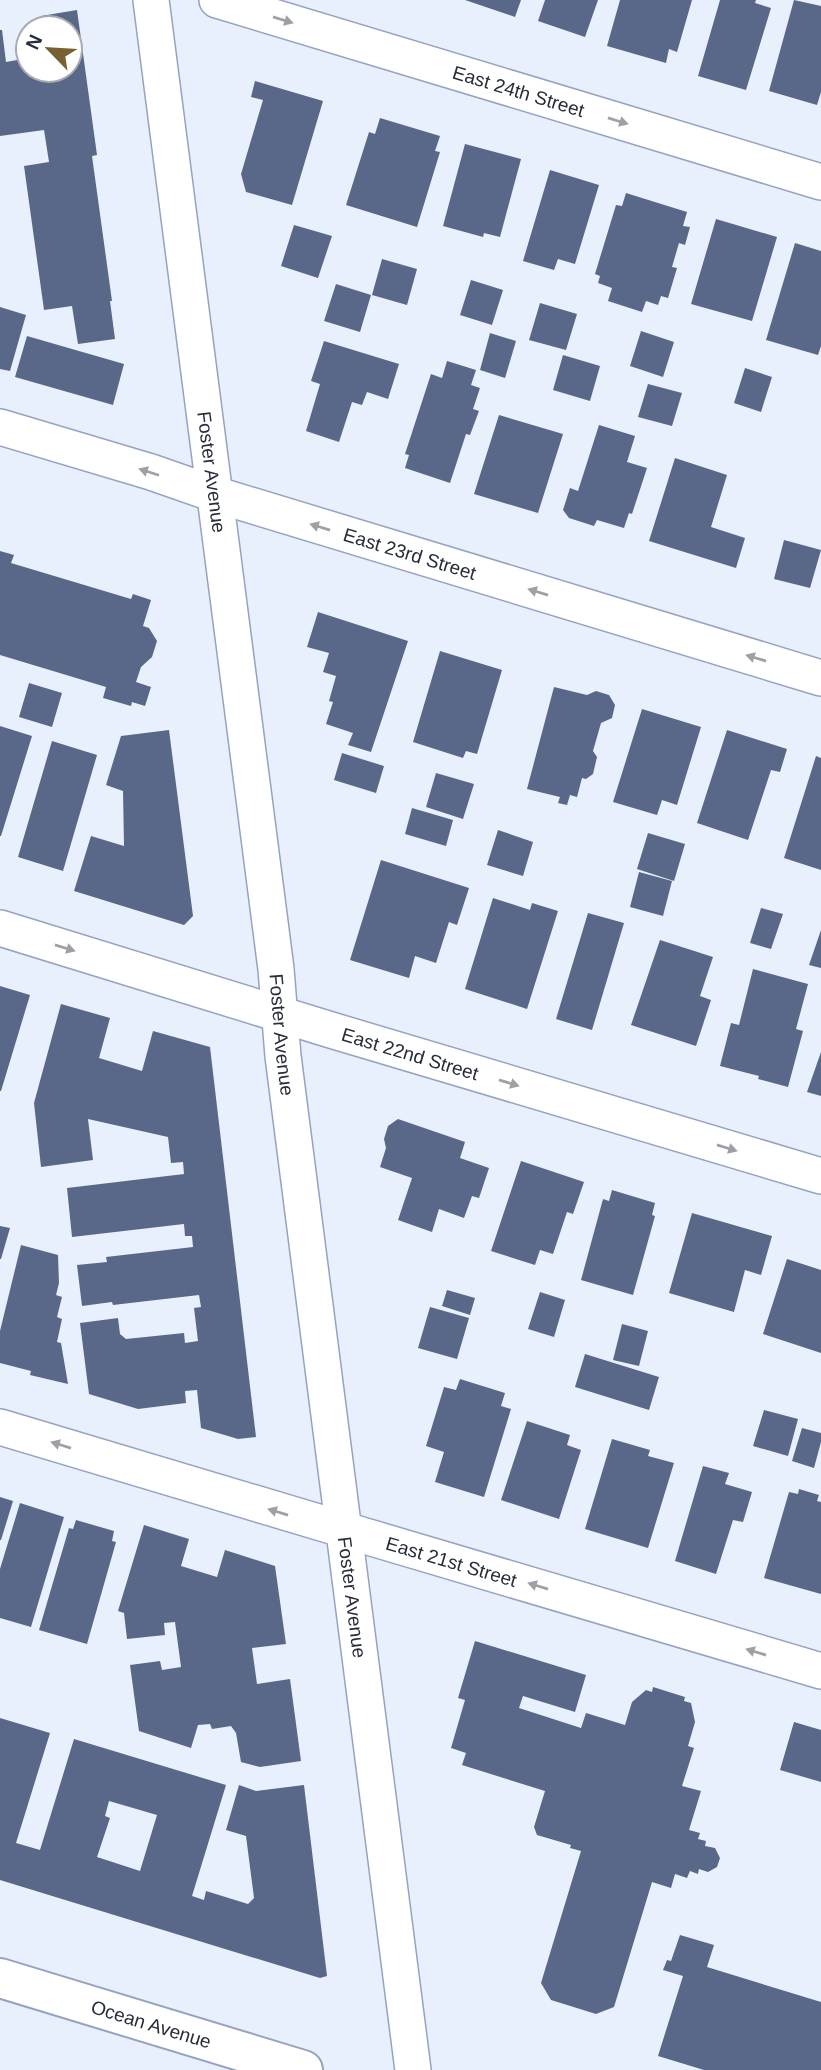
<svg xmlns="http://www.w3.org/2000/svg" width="821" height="2070" viewBox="0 0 821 2070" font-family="Helvetica,sans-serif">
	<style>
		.building { fill: #596889; fill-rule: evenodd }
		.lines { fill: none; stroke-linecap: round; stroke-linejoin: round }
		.minor-casing { stroke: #95a3c3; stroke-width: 38 }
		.secondary-casing { stroke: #95a3c3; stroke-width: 42 }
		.minor { stroke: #fff; stroke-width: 35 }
		.secondary { stroke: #fff; stroke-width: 38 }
		.oneway { fill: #9da0a5 }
		.labels { text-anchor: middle; stroke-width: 7; stroke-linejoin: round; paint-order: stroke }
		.street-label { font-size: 19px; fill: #262c38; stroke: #fff }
	</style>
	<rect width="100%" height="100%" fill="#e9f0fd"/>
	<path class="building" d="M465 0H521L515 17Z
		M545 0H598L585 37 538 21Z
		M620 0H692L677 52 669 49 666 63 607 46Z
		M720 0H756L755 3 771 8 746 90 698 76Z
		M794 0 821 6V92L817 105 769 91Z
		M77 10 97 155 92 156 112 301H110L115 339 78 344 72 306 44 310 24 166 49 162 44 130 0 136V30H2L6 62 28 58V70H70V28H42L41 16Z
		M255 81 323 101 292 205 246 192 241 174 263 100 251 97Z
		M380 118 440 136 435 151 440 152 417 227 346 205 369 132 375 134Z
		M465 144 521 159 500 237 484 233 483 237 443 226Z
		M550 170 599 185 575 264 558 259 554 270 523 261Z
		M626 193 687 212 683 226 690 227 685 245 679 243 672 267 677 268 668 298 661 296 658 305 646 301 642 312 608 301 612 288 598 283 600 276 595 274 616 205 622 206Z
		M716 219 777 237 752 321 691 304Z
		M294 225 332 236 318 278 281 266Z
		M795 243 821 251V346L818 355 766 340Z
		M382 259 417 269 407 305 372 295Z
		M471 280 503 290 492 325 460 315Z
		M336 284 371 295 360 332 324 321Z
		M540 303 577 314 566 350 529 340Z
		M0 307 26 315 10 371 0 369Z
		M641 331 674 342 663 377 630 366Z
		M490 333 516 341 505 378 480 370Z
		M27 336 124 364 113 405 15 377Z
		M324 341 399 364 388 399 367 392 362 405 352 402 339 442 306 431 320 384 311 381Z
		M563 355 600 366 590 401 553 390Z
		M447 361 476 370 471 385 480 388 473 409 479 411 470 435 466 434 450 483 405 468 409 455 405 454 431 374 442 378Z
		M745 368 772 377 761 412 734 403Z
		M648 384 682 393 672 426 638 417Z
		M499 415 563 434 538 513 474 494Z
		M599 425 635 436 627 462 647 468 632 514 629 513 624 528 597 520 594 526 569 518 563 510 570 488 578 491Z
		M675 458 727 475 711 527 745 538 736 568 649 541Z
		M784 540 821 550 810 588 774 579Z
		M0 551 14 555 11 563 131 599 133 594 151 600 143 626 149 628 157 641 152 657 141 667 136 682 151 687 145 706 132 702 131 706 103 698 106 687 0 655Z
		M318 612 408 641 371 752 348 745 353 733 326 724 333 702 329 701 336 676 323 672 329 653 307 647Z
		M440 651 502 670 477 754 466 751 463 758 413 742Z
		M29 683 62 693 52 727 19 717Z
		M554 687 587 695 596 691 609 695 615 705 612 718 601 723 593 751 597 757 593 774 586 779 582 778 577 797 570 795 567 805 558 803 560 797 527 789Z
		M642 709 701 727 677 805 662 800 657 815 613 802Z
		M0 726 32 736 1 836H0Z
		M169 730 193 916 184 925 74 891 91 836 124 846 123 791 106 785 121 736Z
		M727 730 787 749 780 772 771 770 748 840 697 823Z
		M52 741 97 755 63 871 18 857Z
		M342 753 384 766 376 793 334 780Z
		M816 756 821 758V870L784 858Z
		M436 773 474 784 463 819 426 807Z
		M412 808 453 820 446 846 405 834Z
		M498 830 533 842 523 876 487 865Z
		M648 833 685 844 674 881 637 869Z
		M381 860 469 888 457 925 449 922 436 963 415 956 409 978 350 960Z
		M639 872 672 881 663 916 630 907Z
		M493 898 530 910 532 903 558 911 527 1009 465 989Z
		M761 908 783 914 771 949 750 943Z
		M588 913 624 923 592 1030 556 1019Z
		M821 930V968L809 965Z
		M660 940 713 957 700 996 711 1000 696 1046 631 1025Z
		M753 969 808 984 796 1029 803 1031 788 1087 758 1079 759 1076 720 1066 731 1023 739 1025Z
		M0 986 30 995 1 1091H0Z
		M61 1004 110 1018 99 1058 142 1071 153 1031 210 1047 256 1437 238 1439 201 1428 197 1390 185 1391 186 1403 138 1409 89 1394 80 1323 118 1318 120 1334 126 1339 184 1333 185 1343 198 1341 194 1308 201 1307 199 1295 113 1305 112 1302 82 1306 77 1265 107 1262 106 1257 193 1247 192 1236H185L184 1224 72 1237 67 1188 184 1174 183 1162 171 1163 168 1137 88 1119 93 1160 41 1167 34 1103Z
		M821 1052V1096L807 1092Z
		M398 1119 465 1142 460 1158 489 1168 479 1198 472 1196 464 1218 439 1209 432 1232 398 1220 412 1178 380 1167 386 1148 384 1139 388 1126Z
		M521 1161 584 1182 573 1214 567 1212 553 1254 540 1250 535 1265 491 1251Z
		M612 1190 655 1203 652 1215 655 1216 633 1295 581 1280 603 1199 609 1201Z
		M692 1213 772 1236 761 1275 745 1270 734 1312 669 1293Z
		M0 1226 10 1228 1 1259H0Z
		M21 1245 58 1255 59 1283 56 1295 62 1297 57 1317 62 1319 57 1342 61 1343 68 1384 30 1375 31 1371 0 1363V1331Z
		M787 1259 821 1270V1353L763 1334Z
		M447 1290 475 1298 470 1315 442 1306Z
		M540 1292 565 1300 554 1337 528 1329Z
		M430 1307 469 1318 457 1359 418 1348Z
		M622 1324 648 1331 639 1366 613 1360Z
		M585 1354 659 1377 649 1410 575 1387Z
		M460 1379 505 1393 501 1406 511 1409 484 1497 435 1482 444 1452 426 1446 444 1387 456 1390Z
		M764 1410 798 1419 788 1456 753 1446Z
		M527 1421 570 1435 567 1445 581 1450 559 1519 501 1500Z
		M802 1428 821 1433V1442L814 1468 792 1461Z
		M612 1439 650 1450 648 1456 674 1463 648 1548 585 1529Z
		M703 1466 729 1473 725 1484 752 1492 743 1522 733 1520 716 1574 675 1561Z
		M799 1489 819 1495 817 1501 821 1502V1594L764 1578 789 1492 798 1494Z
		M0 1497 13 1501 1 1540H0Z
		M20 1503 64 1517 31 1627 0 1618V1569Z
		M76 1520 114 1531 112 1541 116 1542 87 1644 39 1630 69 1528 73 1529Z
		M144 1525 189 1539 181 1566 217 1577 225 1550 275 1566 286 1644 252 1648 257 1684 290 1679 301 1761 260 1767 241 1762 236 1733 231 1726 212 1729 210 1724 198 1725 191 1748 139 1731 130 1665 160 1661 162 1670 181 1667 175 1622 164 1623 165 1635 127 1639 124 1613 118 1611Z
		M475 1641 586 1675 575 1712 523 1696 519 1708 581 1728 586 1713 625 1725 632 1702 646 1690 652 1692 653 1687 685 1697 684 1701 691 1703 695 1722 688 1746 694 1748 682 1786 701 1791 689 1830 700 1833 698 1839 706 1841 705 1846 715 1848 720 1858 717 1867 708 1872 699 1869 698 1874 690 1871 687 1878 675 1874 671 1888 652 1882 614 2007 596 2014 551 2000 541 1983 581 1851 570 1848 571 1845 537 1835 534 1827 545 1791 462 1765 466 1753 451 1748 465 1700 458 1698Z
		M0 1718 50 1733 16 1843 40 1850 74 1739 226 1785 192 1896 204 1900 206 1891 248 1904 254 1898 246 1836 226 1830 239 1785 256 1791 304 1785 327 1976 320 1978 0 1880ZM109 1801 157 1815 140 1871 97 1857 110 1818 105 1816Z
		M794 1722 821 1730V1782L780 1770Z
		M680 1935 714 1945 707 1967 821 2002V2070H704L658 2056 683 1976 663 1970 667 1960 671 1961Z"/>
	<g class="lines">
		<defs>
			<g id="minor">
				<path id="s1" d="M151 0 276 969 283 1056 413 2070"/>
				<path id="s2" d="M217 0 821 182"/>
				<path id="s3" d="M0 427 151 472 214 494 821 678"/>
				<path id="s4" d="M0 928 331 1030 821 1176"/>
				<path id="s5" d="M0 1427C273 1510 548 1589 821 1671"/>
			</g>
			<g id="secondary">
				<path id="s6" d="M0 1978 303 2070"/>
			</g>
		</defs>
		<use href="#minor" class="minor-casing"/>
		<use href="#secondary" class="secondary-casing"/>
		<use href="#minor" class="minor"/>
		<use href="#secondary" class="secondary"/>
	</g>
	<defs><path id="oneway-solid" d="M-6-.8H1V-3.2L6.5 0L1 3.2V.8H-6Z" transform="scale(1.75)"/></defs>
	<g class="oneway">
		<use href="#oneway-solid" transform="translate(283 20) rotate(17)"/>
		<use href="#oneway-solid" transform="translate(618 121) rotate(17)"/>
		<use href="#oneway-solid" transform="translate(149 472) rotate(-162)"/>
		<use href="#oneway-solid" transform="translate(320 527) rotate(-163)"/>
		<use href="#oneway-solid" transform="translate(538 592) rotate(-163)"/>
		<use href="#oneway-solid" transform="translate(756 658) rotate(-163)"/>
		<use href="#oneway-solid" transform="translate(65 948) rotate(17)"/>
		<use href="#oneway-solid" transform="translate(509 1083) rotate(17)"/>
		<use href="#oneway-solid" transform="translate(727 1148) rotate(17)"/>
		<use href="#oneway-solid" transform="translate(61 1445) rotate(-163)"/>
		<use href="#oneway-solid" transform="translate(278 1512) rotate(-163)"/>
		<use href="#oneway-solid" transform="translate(538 1586) rotate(-163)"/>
		<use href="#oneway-solid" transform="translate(756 1652) rotate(-163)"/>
	</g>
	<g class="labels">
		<g class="street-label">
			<text dy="7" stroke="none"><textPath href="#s2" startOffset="315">East 24th Street</textPath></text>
			<text dy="7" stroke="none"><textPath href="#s1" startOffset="476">Foster Avenue</textPath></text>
			<text dy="7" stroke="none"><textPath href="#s3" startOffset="429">East 23rd Street</textPath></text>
			<text dy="7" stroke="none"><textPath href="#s1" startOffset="1043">Foster Avenue</textPath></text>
			<text dy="7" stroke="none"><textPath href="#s4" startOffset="429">East 22nd Street</textPath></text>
			<text dy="7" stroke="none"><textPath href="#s5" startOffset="471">East 21st Street</textPath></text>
			<text dy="7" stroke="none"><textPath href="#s1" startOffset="1610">Foster Avenue</textPath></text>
			<text dy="7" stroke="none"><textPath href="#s6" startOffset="158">Ocean Avenue</textPath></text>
		</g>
	</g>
	<g transform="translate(49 49) rotate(295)"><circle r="33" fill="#ffffff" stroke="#a8abaf" stroke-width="2"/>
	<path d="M0-5L12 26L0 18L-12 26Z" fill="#776131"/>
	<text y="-10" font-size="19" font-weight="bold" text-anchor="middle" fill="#262c38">N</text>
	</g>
</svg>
